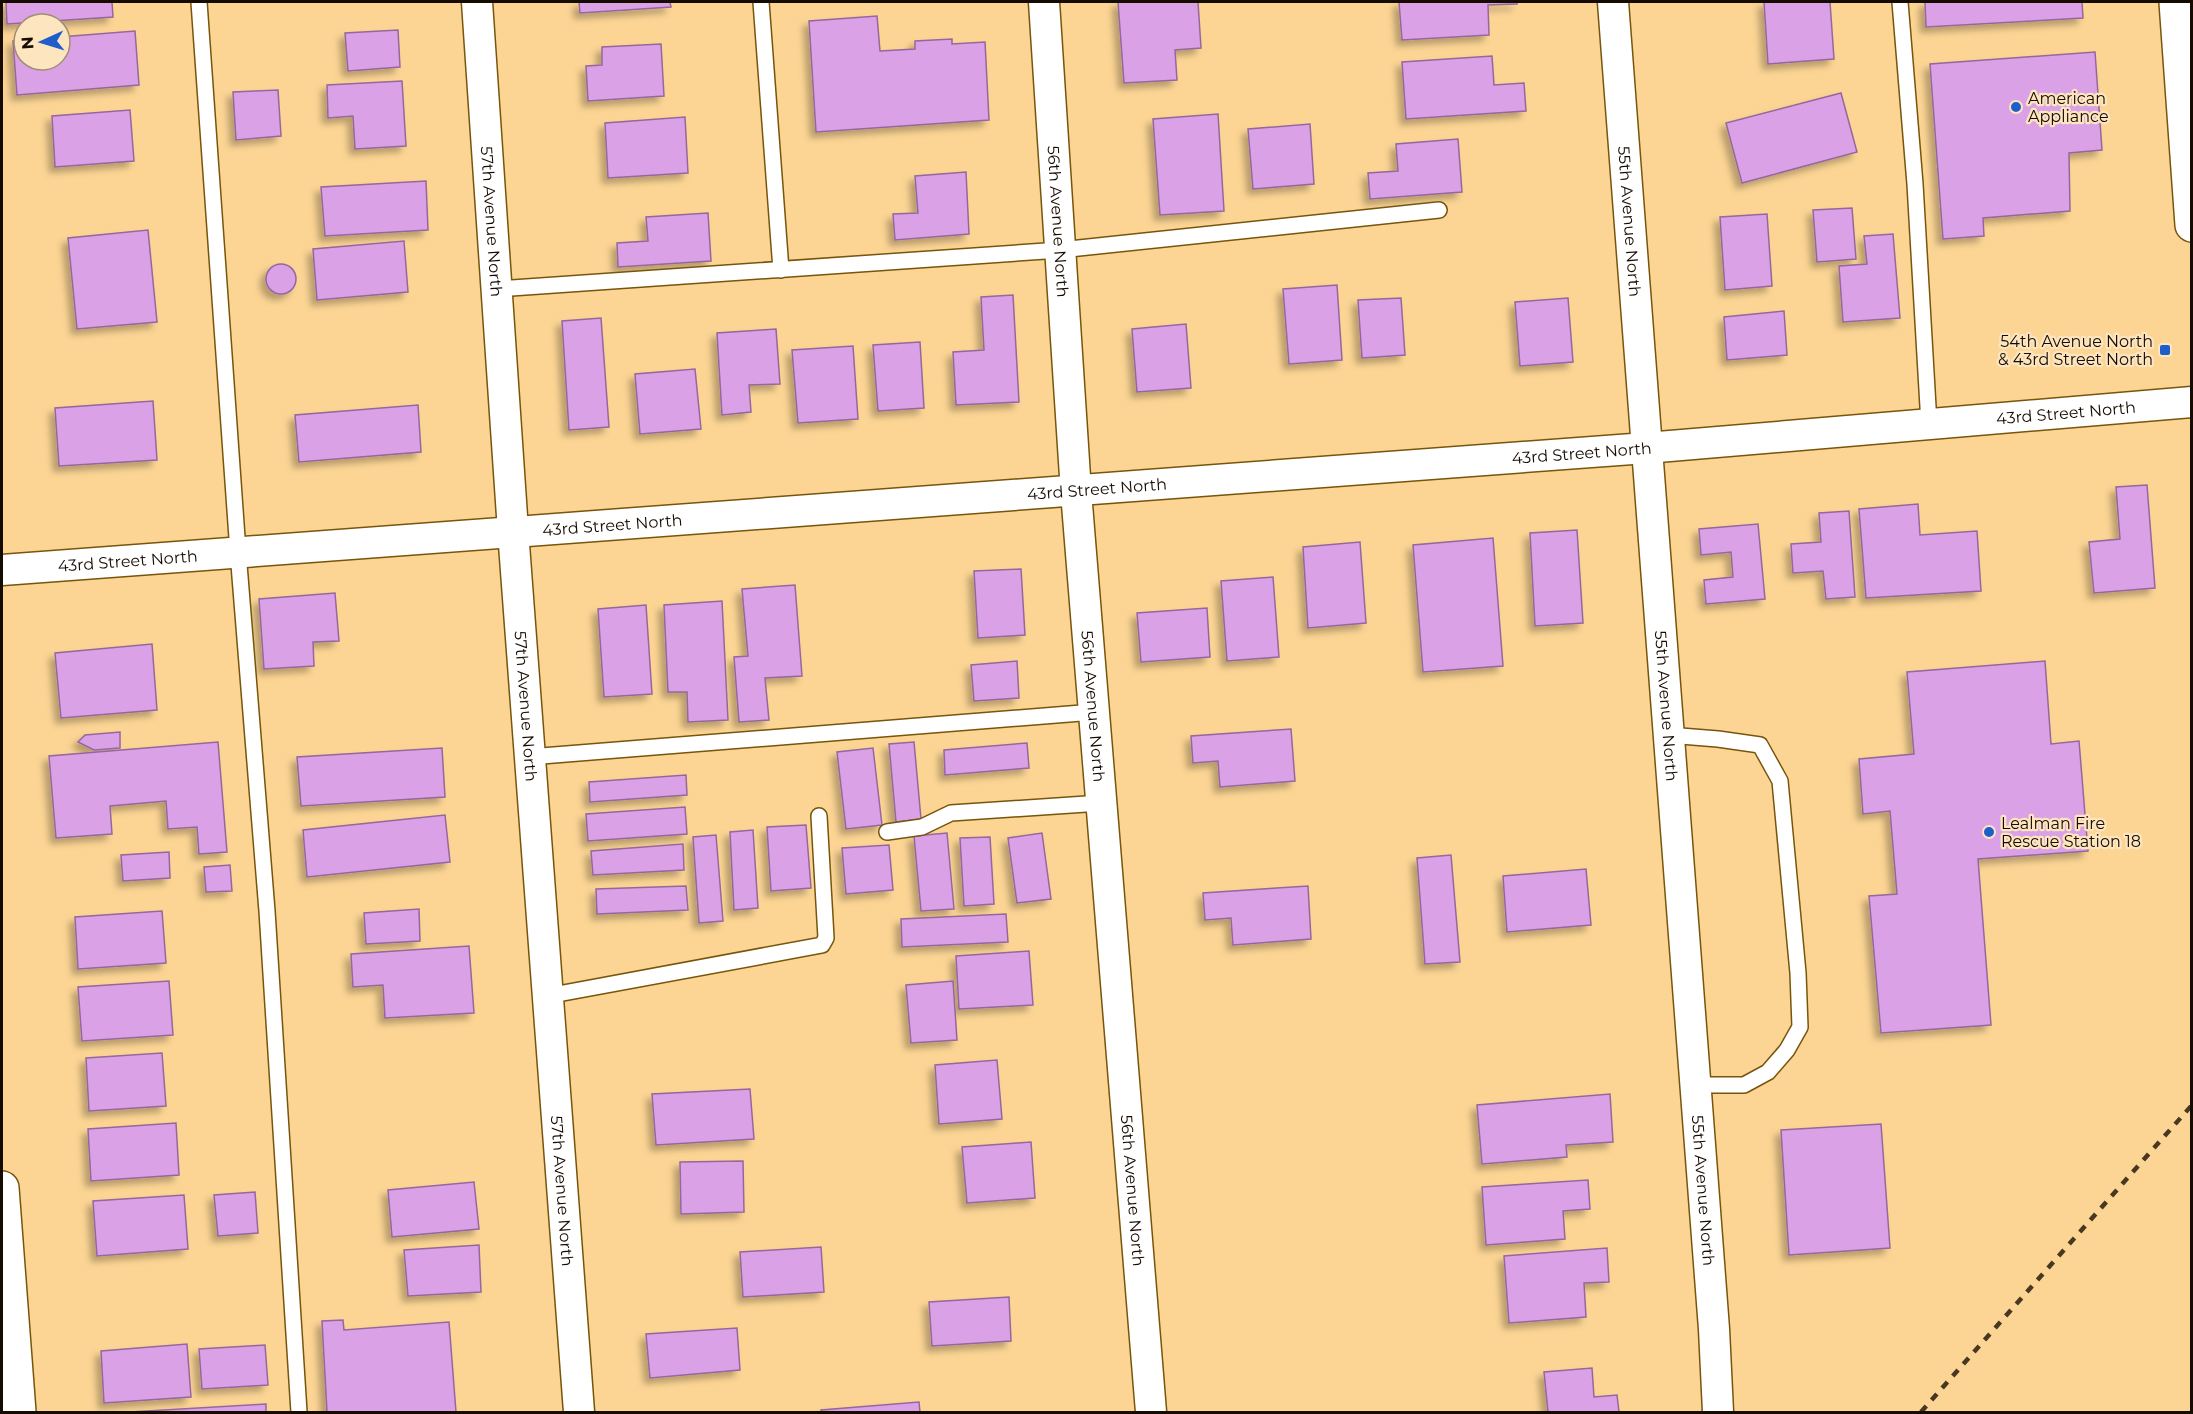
<svg xmlns="http://www.w3.org/2000/svg" width="2193" height="1414" viewBox="0 0 2193 1414" font-family="Montserrat,sans-serif">
	<style>
		.building { fill: #dba1e7; stroke: #94689d; stroke-width: 1.5; filter: url(#shadow) }
		.lines { fill: none; stroke-linecap: round; stroke-linejoin: round }
		.service-casing { stroke: #77550b; stroke-width: 18 }
		.minor-casing { stroke: #77550b; stroke-width: 33 }
		.tertiary-casing { stroke: #77550b; stroke-width: 36 }
		.secondary-casing { stroke: #77550b; stroke-width: 36 }
		.service { stroke: #fff; stroke-width: 15 }
		.minor { stroke: #fff; stroke-width: 30 }
		.tertiary { stroke: #fff; stroke-width: 33 }
		.secondary { stroke: #fff; stroke-width: 33 }
		.rail { stroke: #493821; stroke-width: 4.5; stroke-dasharray: 8 8; stroke-linecap: butt }
		.poi-dot { fill: #1f5eca; stroke: #fce5bf; stroke-width: 2 }
		.labels { text-anchor: middle; stroke-width: 4.5; stroke-linejoin: round; paint-order: stroke }
		.poi-label { font-size: 16px; fill: #160b00; stroke: #fce5bf; text-anchor: start }
		.street-label { font-size: 16px; fill: #160b00; stroke: #fce5bf }
	</style>
	<defs>
		<filter id="shadow"><feDropShadow dx="-5.5" dy="5.5" stdDeviation="3" flood-color="#0004"/></filter>
	</defs>
	<rect width="100%" height="100%" fill="#fcd594"/>
	<path class="building" d="M6 2H112L113 17 7 24Z
		M579 2H670L671 7 580 13Z
		M1118 2H1198L1201 48 1175 50 1177 80 1124 83Z
		M1399 2H1517V4L1488 5 1489 35 1402 40Z
		M1764 2H1830L1834 59 1768 64Z
		M1925 2H2082L2083 18 1926 27Z
		M877 16 880 51 915 49V41L952 39V44L985 42 989 120 816 132 809 21Z
		M398 30 400 67 348 71 345 33Z
		M135 31 139 85 17 95 13 41 24 40V60H60V37Z
		M661 44 664 96 588 101 586 66 602 65V47Z
		M2095 52 2102 150 2069 153 2070 211 1983 218 1984 236 1943 239 1930 64Z
		M1492 56 1494 85 1524 83 1526 111 1406 119 1402 62Z
		M402 81 406 146 355 149 353 116 328 118 327 85Z
		M278 90 281 136 236 140 233 92Z
		M1841 93 1857 152 1742 183 1726 123Z
		M130 110 134 161 55 167 52 116Z
		M1218 114 1224 211 1160 215 1153 119Z
		M685 117 688 173 608 178 605 123Z
		M1310 124 1314 184 1253 189 1248 129Z
		M1458 139 1462 192 1370 199 1368 173 1398 171 1396 144Z
		M966 172 969 234 895 240 893 214 918 213 915 176Z
		M426 181 428 230 325 236 321 187Z
		M1852 208 1856 259 1817 262 1813 210Z
		M708 213 711 261 618 267 617 243 648 241 646 217Z
		M1767 214 1772 286 1725 290 1720 217Z
		M148 230 157 322 77 329 68 238Z
		M1893 234 1900 318 1843 322 1839 266 1867 264 1864 236Z
		M404 241 408 292 317 300 313 249Z
		M266 279a15 15 0 1 1 30 0a15 15 0 1 1-30 0Z
		M1337 285 1342 360 1289 364 1283 289Z
		M1013 295 1019 402 956 405 953 352 984 350 981 297Z
		M1401 298 1405 355 1362 358 1358 300Z
		M1568 298 1573 362 1520 366 1515 302Z
		M1784 311 1787 355 1727 360 1724 317Z
		M601 318 609 427 569 430 562 321Z
		M1186 324 1191 388 1137 392 1132 329Z
		M776 329 780 384 749 385 751 412 722 415 717 333Z
		M920 342 924 408 878 411 873 345Z
		M853 346 858 419 798 423 792 350Z
		M695 369 701 429 640 434 635 374Z
		M153 401 157 460 59 466 55 408Z
		M418 405 421 452 299 462 295 415Z
		M2147 485 2155 588 2094 593 2089 542 2120 539 2116 487Z
		M1918 504 1920 535 1977 531 1981 591 1866 598 1859 509Z
		M1849 511 1855 597 1826 599 1823 571 1793 573 1791 544 1821 542 1819 513Z
		M1758 524 1765 599 1706 604 1704 580 1733 577 1731 552 1701 555 1699 529Z
		M1577 530 1583 623 1535 626 1530 533Z
		M1493 538 1503 666 1423 672 1413 545Z
		M1360 542 1366 623 1308 628 1303 547Z
		M1021 569 1025 635 978 638 974 571Z
		M1273 577 1279 657 1227 661 1221 581Z
		M795 585 802 676 765 678 769 720 739 722 734 657 748 656 742 589Z
		M335 593 339 641 313 642 314 666 264 669 259 599Z
		M722 601 728 720 688 722 687 692H668L664 605Z
		M646 605 652 694 604 697 598 609Z
		M1207 608 1210 657 1141 662 1137 613Z
		M152 644 157 710 61 718 55 653Z
		M1017 661 1019 698 974 701 971 665Z
		M2045 661 2051 744 2079 741 2088 851 1978 859 1991 1025 1881 1033 1869 896 1897 894 1890 811 1863 814 1859 759 1914 754 1907 672Z
		M1291 729 1295 781 1220 787 1218 761 1193 763 1191 736Z
		M120 732V748L94 750 78 742 85 735Z
		M218 742 227 852 199 854 197 827 168 829 166 801 110 806 112 834 56 838 49 756Z
		M914 742 921 819 896 822 889 744Z
		M1027 743 1029 768 945 775 944 750Z
		M442 748 445 797 301 806 297 757Z
		M873 748 882 825 846 829 837 752Z
		M686 775 687 795 590 802 589 782Z
		M685 807 687 834 588 841 586 814Z
		M445 815 450 862 307 877 303 830Z
		M806 825 811 888 771 891 767 827Z
		M753 830 758 908 734 910 730 832Z
		M947 833 954 909 921 911 914 836Z
		M1042 833 1051 899 1017 903 1008 838Z
		M716 835 723 921 699 923 693 837Z
		M990 837 994 904 964 906 960 838Z
		M683 844 684 870 593 875 591 851Z
		M889 845 893 890 846 894 842 848Z
		M169 852 170 878 123 881 121 855Z
		M1451 855 1460 962 1425 964 1417 858Z
		M230 865 232 891 206 892 204 867Z
		M1586 869 1591 925 1507 932 1503 876Z
		M686 886 688 910 597 914 596 889Z
		M1308 886 1311 939 1233 945 1231 918 1205 920 1203 893Z
		M419 909 420 941 366 944 364 913Z
		M162 911 166 963 78 969 75 917Z
		M1006 914 1008 942 902 947 901 919Z
		M469 946 474 1013 385 1018 383 985 353 987 351 954Z
		M1029 951 1033 1005 959 1009 956 956Z
		M169 981 173 1035 82 1041 78 987Z
		M953 981 957 1040 911 1043 906 985Z
		M162 1053 166 1106 89 1111 86 1058Z
		M997 1060 1002 1119 939 1124 935 1065Z
		M750 1089 754 1139 656 1145 652 1094Z
		M1610 1094 1613 1142 1566 1145 1567 1157 1482 1164 1477 1105Z
		M176 1123 179 1175 91 1181 88 1129Z
		M1881 1124 1890 1248 1789 1255 1781 1130Z
		M1031 1142 1035 1198 967 1203 962 1147Z
		M743 1161 744 1212 681 1214 680 1162Z
		M1588 1180 1590 1209 1563 1211 1565 1239 1486 1245 1482 1187Z
		M474 1182 479 1229 392 1237 388 1190Z
		M255 1192 258 1233 218 1236 214 1195Z
		M184 1195 188 1249 97 1256 93 1201Z
		M479 1245 481 1292 408 1296 404 1250Z
		M821 1247 824 1292 743 1297 740 1252Z
		M1607 1248 1609 1282 1584 1283 1586 1317 1509 1323 1504 1256Z
		M1009 1297 1011 1341 932 1346 929 1302Z
		M343 1320 344 1330 449 1322 456 1412H327L322 1321Z
		M737 1328 740 1370 650 1378 646 1334Z
		M187 1344 191 1397 104 1403 101 1351Z
		M265 1345 268 1385 202 1389 199 1349Z
		M1592 1368 1594 1397 1617 1395 1619 1412H1548L1544 1372Z
		M919 1402 920 1412H821V1410Z
		M266 1404V1412H129Z"/>
	<g class="lines">
		<defs>
			<path id="service" d="M199 2 238 552 267 911 299 1412
				M761 2 781 270
				M1900 2 1915 184 1929 424
				M497 289 1060 250 1439 210
				M1668 735 1718 739 1760 745 1780 781 1798 973 1800 1027 1787 1050 1768 1072 1744 1085H1695
				M529 757 1094 712
				M887 832 922 827 951 813 1101 803
				M547 996 822 945 826 938 819 816"/>
			<g id="minor">
				<path id="s1" d="M477 2 513 531 579 1412"/>
				<path id="s2" d="M1044 2 1076 492 1151 1412"/>
				<path id="s3" d="M1613 2 1714 1329 1718 1412"/>
				<path id="s4" d="M2 570 1646 448 2192 402"/>
			</g>
			<path id="tertiary" d="M2 1188 19 1412"/>
			<path id="secondary" d="M2176 2 2192 225"/>
		</defs>
		<use href="#service" class="service-casing"/>
		<use href="#minor" class="minor-casing"/>
		<use href="#tertiary" class="tertiary-casing"/>
		<use href="#secondary" class="secondary-casing"/>
		<use href="#service" class="service"/>
		<use href="#minor" class="minor"/>
		<use href="#tertiary" class="tertiary"/>
		<use href="#secondary" class="secondary"/>
		<path class="rail" d="M1921 1412 2192 1105"/>
	</g>
	<g class="poi-dot">
		<circle cx="2016" cy="107" r="6"/>
		<rect x="2159" y="344" width="12" height="12" rx="3"/>
		<circle cx="1989" cy="832" r="6"/>
	</g>
	<g class="labels">
		<g class="poi-label">
			<text x="2028" y="104">American<tspan x="2028" dy="18">Appliance</tspan></text>
			<text x="2153" y="347" text-anchor="end">54th Avenue North<tspan x="2153" dy="18">&amp; 43rd Street North</tspan></text>
			<text x="2001" y="829">Lealman Fire<tspan x="2001" dy="18">Rescue Station 18</tspan></text>
		</g>
		<g class="street-label">
			<text dy="6" stroke="none"><textPath href="#s1" startOffset="220">57th Avenue North</textPath></text>
			<text dy="6" stroke="none"><textPath href="#s3" startOffset="220">55th Avenue North</textPath></text>
			<text dy="6" stroke="none"><textPath href="#s2" startOffset="220">56th Avenue North</textPath></text>
			<text dy="6" stroke="none"><textPath href="#s4" startOffset="2070">43rd Street North</textPath></text>
			<text dy="6" stroke="none"><textPath href="#s4" startOffset="1584">43rd Street North</textPath></text>
			<text dy="6" stroke="none"><textPath href="#s4" startOffset="1098">43rd Street North</textPath></text>
			<text dy="6" stroke="none"><textPath href="#s4" startOffset="612">43rd Street North</textPath></text>
			<text dy="6" stroke="none"><textPath href="#s4" startOffset="126">43rd Street North</textPath></text>
			<text dy="6" stroke="none"><textPath href="#s1" startOffset="706">57th Avenue North</textPath></text>
			<text dy="6" stroke="none"><textPath href="#s2" startOffset="706">56th Avenue North</textPath></text>
			<text dy="6" stroke="none"><textPath href="#s3" startOffset="706">55th Avenue North</textPath></text>
			<text dy="6" stroke="none"><textPath href="#s1" startOffset="1192">57th Avenue North</textPath></text>
			<text dy="6" stroke="none"><textPath href="#s2" startOffset="1192">56th Avenue North</textPath></text>
			<text dy="6" stroke="none"><textPath href="#s3" startOffset="1192">55th Avenue North</textPath></text>
		</g>
	</g>
	<rect width="2193" height="1414" fill="none" stroke="#160b00" stroke-width="6"/>
	<g transform="translate(42 42) rotate(266)"><circle r="28" fill="#fce5bf" stroke="#a08e73" stroke-width="1.5"/>
	<path d="M0-4.5L10 22L0 15L-10 22Z" fill="#1f5eca"/>
	<text y="-9" font-size="16" font-weight="bold" text-anchor="middle" fill="#160b00">N</text>
	</g>
</svg>
